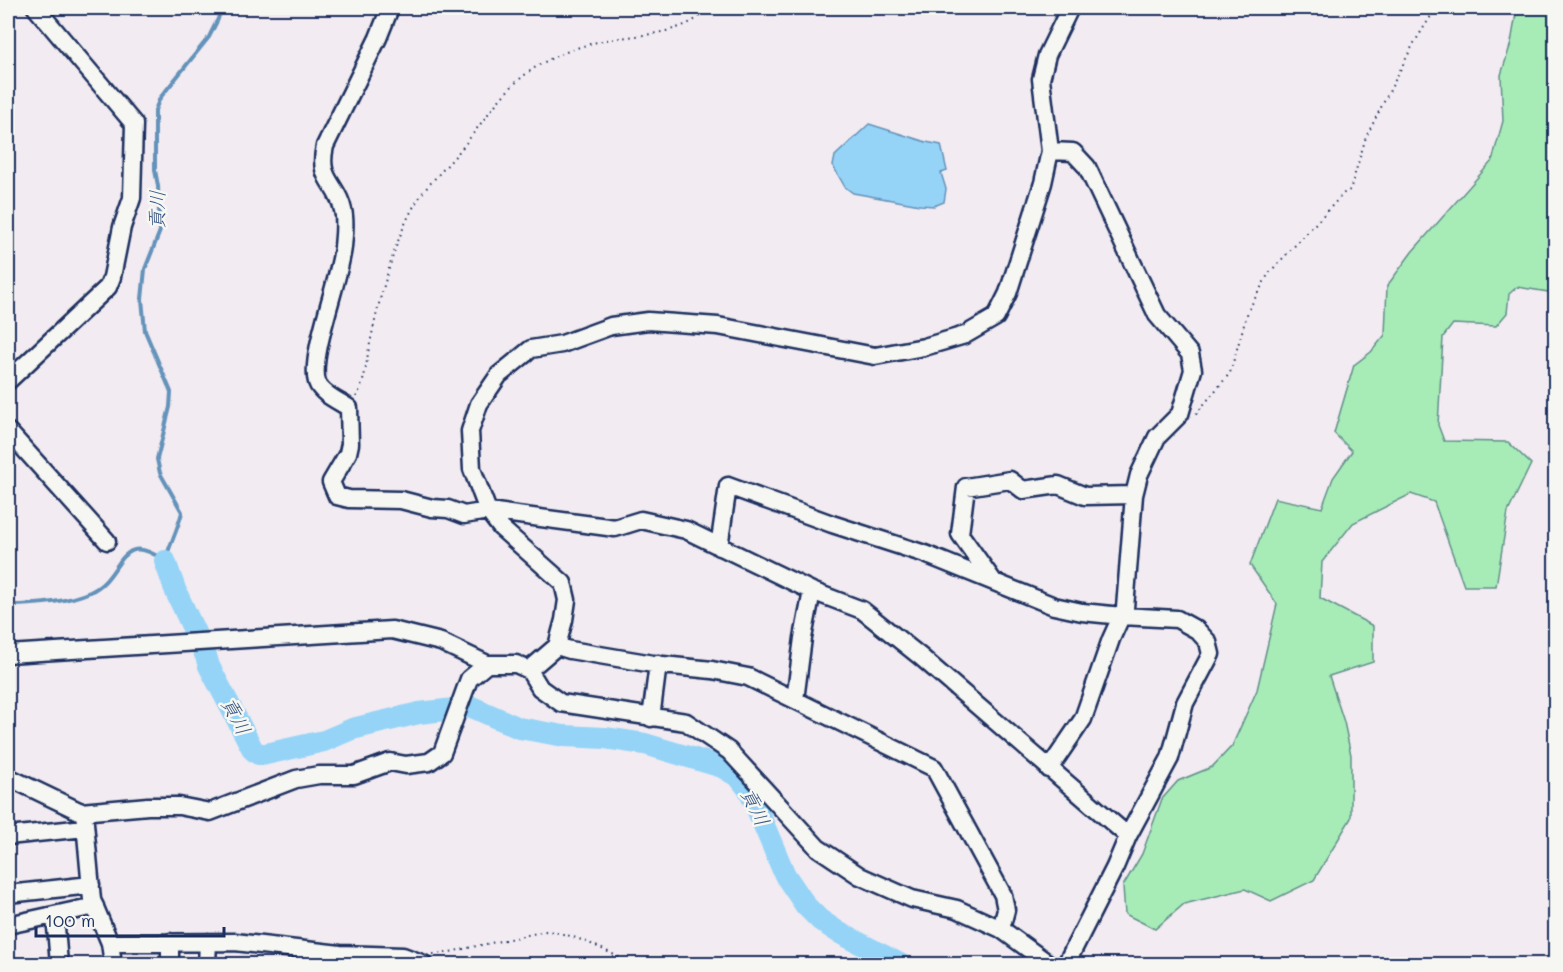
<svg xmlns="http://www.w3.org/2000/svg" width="1563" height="972" viewBox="0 0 1563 972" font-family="Mali,'Klee One',sans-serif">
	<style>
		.green { fill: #a7ecb7; stroke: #618e8a; stroke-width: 1.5 }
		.water { fill: #95d4f7; stroke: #6492ba; stroke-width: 1.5 }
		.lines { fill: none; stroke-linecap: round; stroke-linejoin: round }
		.stream { stroke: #6492ba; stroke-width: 4 }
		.river { stroke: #95d4f7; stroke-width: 22 }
		.minor-casing { stroke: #1b2f5e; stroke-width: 21 }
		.path { stroke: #1b2f5e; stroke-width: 2; stroke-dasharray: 1.5 4.5; stroke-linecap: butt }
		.minor { stroke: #f6f6f2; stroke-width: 16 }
		.labels { text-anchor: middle; stroke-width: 5; stroke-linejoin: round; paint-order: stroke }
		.water-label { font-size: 20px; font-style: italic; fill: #3a5884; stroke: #f6f6f2 }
	</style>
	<rect width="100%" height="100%" fill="#f2ebf1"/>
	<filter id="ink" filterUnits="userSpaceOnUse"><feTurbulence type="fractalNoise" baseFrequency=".0167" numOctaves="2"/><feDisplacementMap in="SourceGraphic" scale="12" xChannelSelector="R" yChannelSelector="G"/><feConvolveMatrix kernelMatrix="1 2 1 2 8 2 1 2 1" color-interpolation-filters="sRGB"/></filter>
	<g filter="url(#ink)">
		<path class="green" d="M1517 8H1555V293L1517 287 1509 294 1507 313 1496 326 1453 324 1443 337 1438 425 1444 441 1508 442 1531 464 1508 512 1496 586H1464L1434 502 1411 494 1353 523 1322 562 1320 598 1373 626V662L1329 676 1344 722 1351 755V818L1314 880 1271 901 1245 889 1184 904 1155 929 1125 914 1123 886 1142 854 1162 799 1178 781 1212 767 1232 746 1257 690 1277 604 1250 565 1275 498 1322 508 1333 478 1352 451 1334 433 1354 365 1371 352 1385 335 1387 286 1412 252 1492 161 1503 121 1501 75 1511 43Z"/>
		<path class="water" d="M869 124 926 142 941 145 947 171 941 173 946 189 944 202 934 206 920 205 853 193 845 187 833 166 835 156Z"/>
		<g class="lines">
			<path class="stream" d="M8 605C34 605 65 603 90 592 124 578 117 527 165 561 170 544 178 529 182 512L160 473 157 459 170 407 171 392 145 331 142 299 145 269 160 231 158 186 155 170V110L160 98 209 37 218 19 221 8"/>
			<path class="river" d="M165 561 176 592 206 656 209 666 253 750 258 754H266L324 741 352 729 419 713 472 707 519 728 564 736 605 738 645 744 722 767 739 777 749 790 785 875 806 906 820 920 838 932 900 964"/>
			<defs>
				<path id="minor" d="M390 8 378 38 325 146C317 181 337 182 343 210 346 222 344 235 343 247 340 279 309 356 317 382 321 394 339 401 349 408L350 444 348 453 331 482 337 496 349 499 401 500 432 508 448 509 464 515 488 511 615 528 641 520 686 530 812 591 862 610 921 657 1128 836
					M8 381 108 287 112 277 122 227 132 198 134 124 36 8
					M8 431 107 541
					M719 547 728 486 832 524 925 554 1054 606 1082 612 1122 616 1177 619 1197 630 1208 642 1211 654 1185 703 1170 758 1128 836 1115 867 1066 964
					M994 582 960 534 966 487 1010 480 1023 490 1058 485 1085 496 1134 495
					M557 646 570 650 653 664 712 670 748 677 934 768 1003 895 1006 910 1001 929
					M8 654 392 630 441 642 487 664H516L529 670 557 646 564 620 567 600 563 583 501 528 488 511 472 469 470 431 479 404 499 375 531 349 562 344 611 326 648 321 718 326 875 356 924 347 965 335 996 317 1008 293 1043 183 1050 151 1041 79 1047 55 1070 8
					M529 670 540 688 561 703 686 722 729 751 818 848 860 876 912 899 957 909 1001 929 1049 964
					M795 700 803 638 812 591
					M651 718 658 664
					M1049 769 1083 719 1111 639 1125 608 1134 495 1139 475 1157 437 1180 414 1193 370 1190 354 1157 315 1087 167 1073 152 1050 151
					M8 777 81 812 148 806H179L210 812 296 779 319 775H354L390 762 406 765 429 762 442 753 469 679 487 664
					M84 812 92 900 110 943 113 964
					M8 836 85 828
					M8 894 91 885
					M55 915 59 964
					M8 925 95 906
					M110 943 235 942 340 954 403 956 424 964
					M170 964V942
					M207 964 208 942"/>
			</defs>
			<use href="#minor" class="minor-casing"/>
			<path class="path" d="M356 397C364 384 366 368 368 353 372 334 376 315 381 296 391 261 402 220 424 191 438 174 453 160 466 143 487 116 506 86 536 67 556 54 590 42 613 39 647 34 684 34 710 8
				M1196 414 1230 373 1248 311 1269 273 1345 192 1350 190 1366 137 1414 43 1436 8
				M433 954 445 953 546 931C577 934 605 951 633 964"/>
			<use href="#minor" class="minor"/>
		</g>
	</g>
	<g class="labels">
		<g class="water-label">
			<text transform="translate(157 210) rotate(-89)" y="7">貢川</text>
			<text transform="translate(236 716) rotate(62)" y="7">貢川</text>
			<text transform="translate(755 807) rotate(64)" y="7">貢川</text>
		</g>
	</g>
	<rect width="1563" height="972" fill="none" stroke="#f6f6f2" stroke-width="30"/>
	<rect x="15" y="15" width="1533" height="942" fill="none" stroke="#1b2f5e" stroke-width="2" filter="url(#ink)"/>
	<path d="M36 927v9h188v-9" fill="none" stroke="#1b2f5e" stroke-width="3"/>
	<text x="45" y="927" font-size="18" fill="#1b2f5e" stroke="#f6f6f2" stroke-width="4.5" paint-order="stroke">100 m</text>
</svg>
